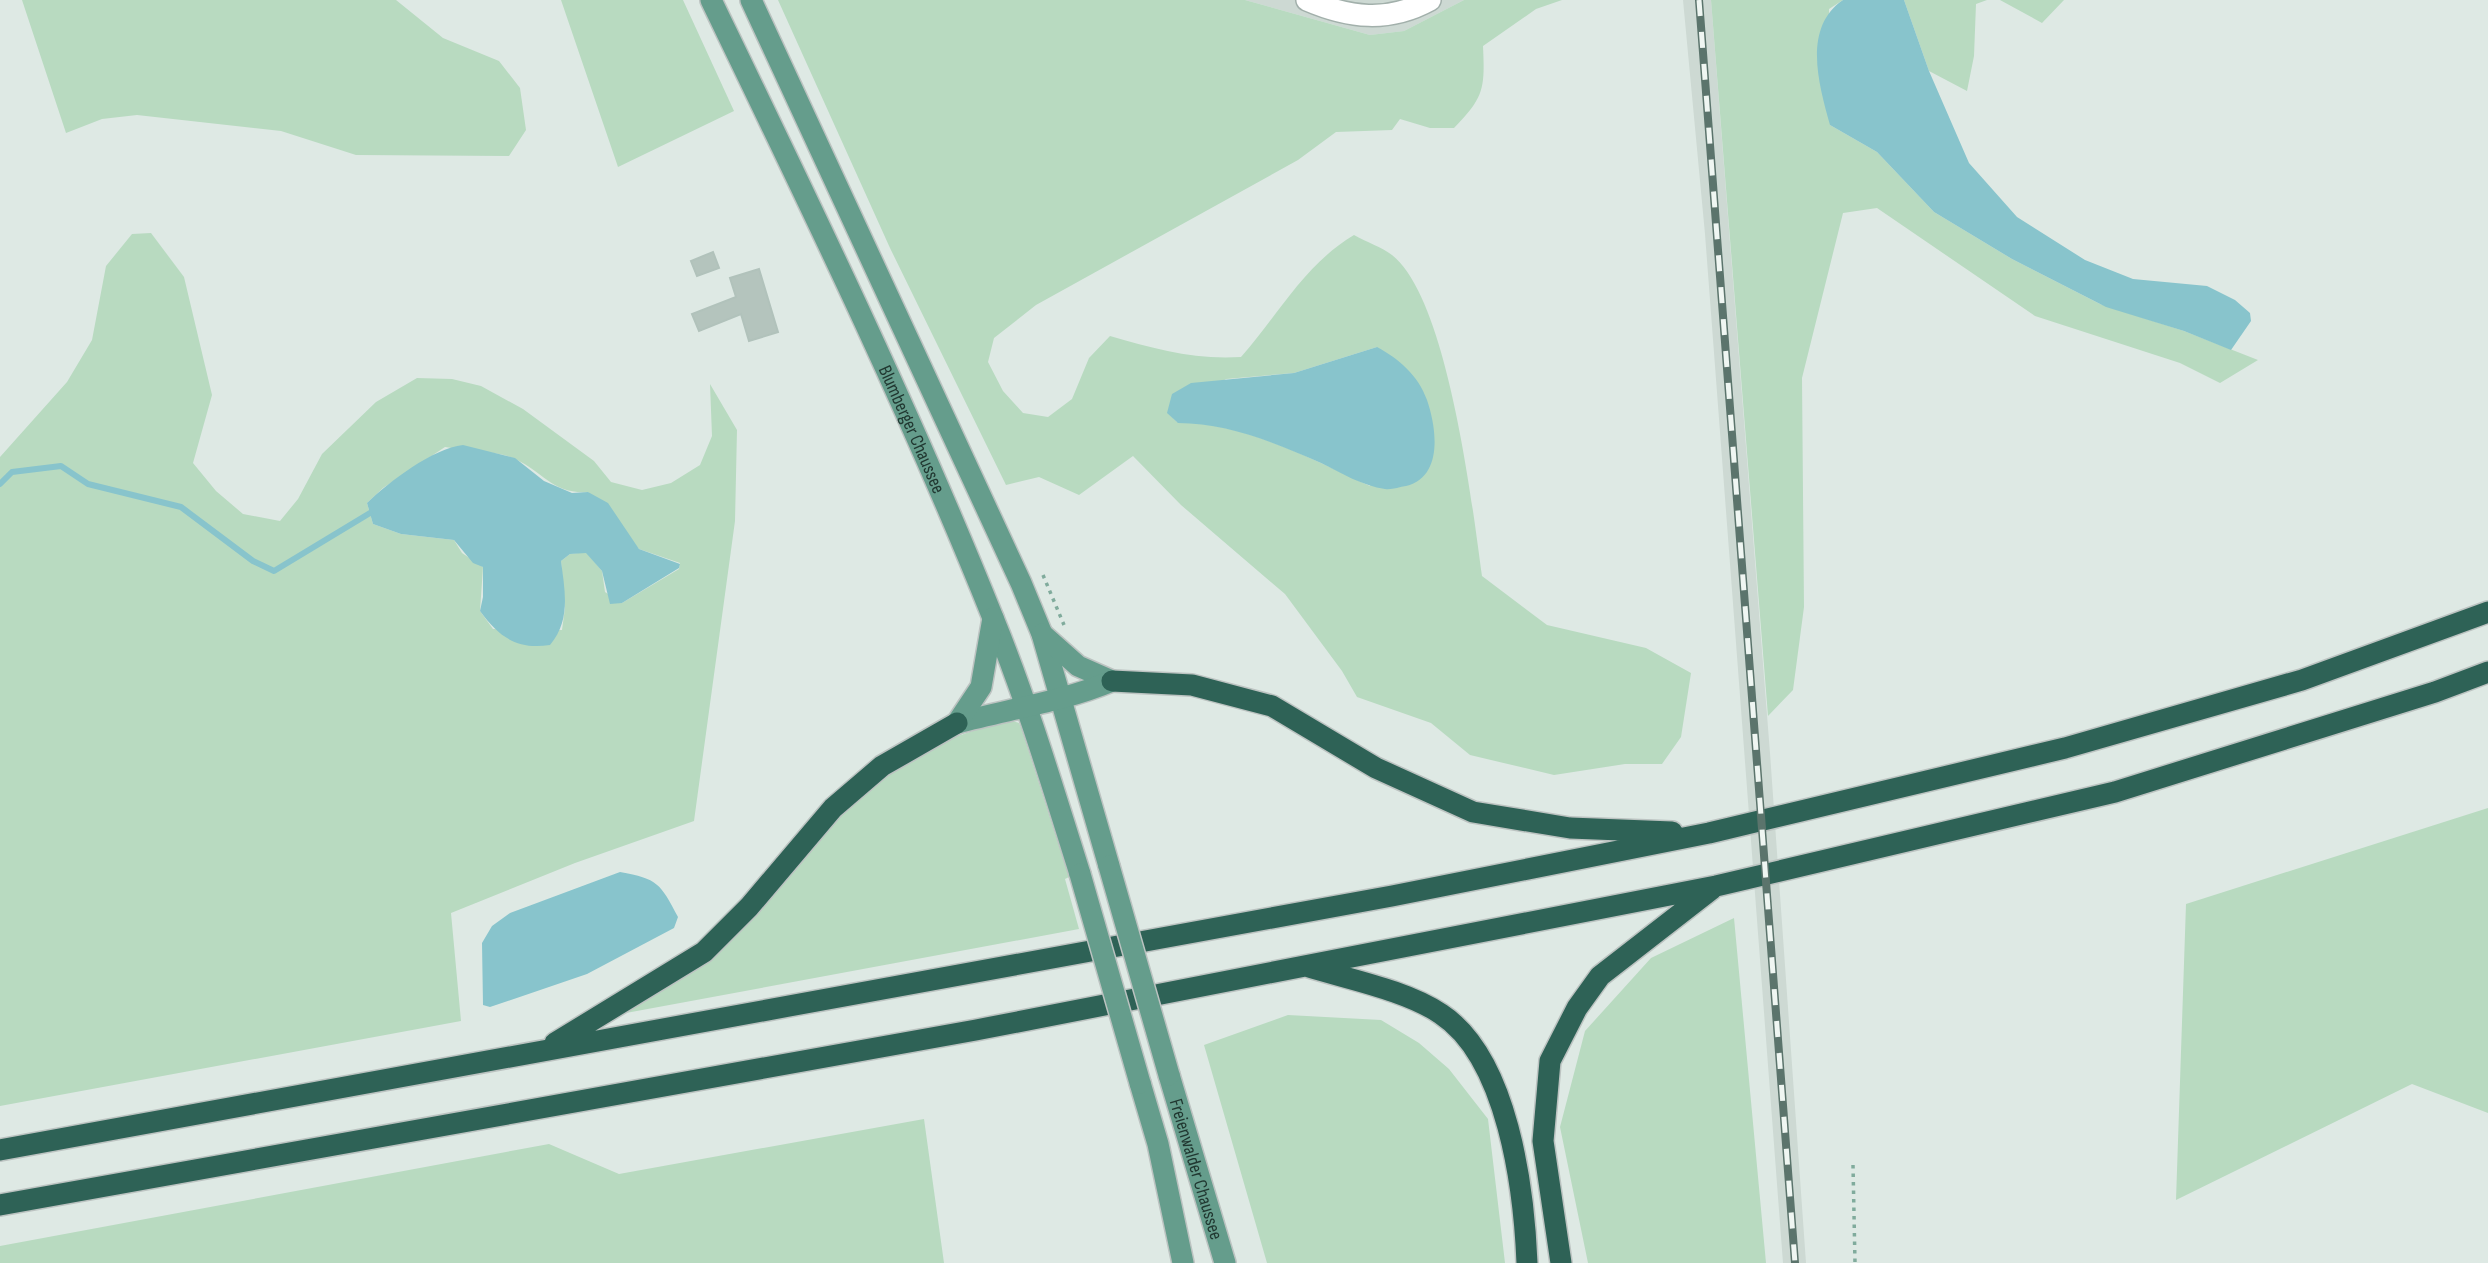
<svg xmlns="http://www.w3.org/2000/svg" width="2488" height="1263" viewBox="0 0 2488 1263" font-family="'Sofia Sans Condensed',sans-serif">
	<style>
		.built { fill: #cdd9d3 }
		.green { fill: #b8dac0; fill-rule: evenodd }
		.water { fill: #88c4cc }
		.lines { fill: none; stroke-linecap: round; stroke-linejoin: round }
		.stream { stroke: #88c4cc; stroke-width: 6 }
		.building { fill: #b4c4bd; stroke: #b1c2bb; stroke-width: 2 }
		.street-casing { stroke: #a2b0ab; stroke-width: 24 }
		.primary-casing { stroke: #bcc3c1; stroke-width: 24 }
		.highway-casing { stroke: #bcc3c1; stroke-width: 24 }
		.path { stroke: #80ab9c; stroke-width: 3.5; stroke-dasharray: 3.5 5; stroke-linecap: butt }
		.street { stroke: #fff; stroke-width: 21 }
		.primary { stroke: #659d8c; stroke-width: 21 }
		.highway { stroke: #2e6256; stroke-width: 21 }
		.rail-casing { stroke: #5b746c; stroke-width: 8 }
		.rail { stroke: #eff6f2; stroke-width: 5; stroke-dasharray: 16; stroke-linecap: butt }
		.primary-bridge-casing { stroke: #bcc3c1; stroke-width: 24; stroke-linecap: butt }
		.primary-bridge { stroke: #659d8c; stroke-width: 21 }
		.labels { text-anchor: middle; stroke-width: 5; stroke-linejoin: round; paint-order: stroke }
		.street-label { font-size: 19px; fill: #213831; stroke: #eff6f2 }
	</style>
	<rect width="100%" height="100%" fill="#dee9e4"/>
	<path class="built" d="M1245 0H1464L1404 31 1370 35Z
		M1683 0H1711L1770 753 1806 1263H1783L1705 234Z"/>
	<path class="green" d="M22 0H396L443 38 499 61 520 88 526 130 509 156 356 155 281 131 137 115 102 119 66 133Z
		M561 0H683L734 111 618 167Z
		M778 0H1245L1370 35 1404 31 1464 0H1562L1536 9 1483 46C1485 89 1484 97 1454 128H1430L1400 119 1392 130 1336 132 1298 160 1036 305 994 338 988 362 1003 391 1023 413 1048 417 1072 399 1089 358 1110 336C1155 349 1194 360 1241 357 1279 314 1304 265 1354 235 1366 242 1382 247 1392 255 1448 299 1472 504 1482 576L1547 625 1646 648 1691 673 1681 737 1662 764H1625L1554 775 1470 755 1431 723 1357 697 1342 671 1285 594 1181 505 1133 456 1079 495 1039 477 1006 485 890 248ZM1377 347 1370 486C1310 458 1245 423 1177 422L1168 413 1226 379 1294 373Z
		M1711 0H1843L1829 9 1830 125 1877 152 1934 212 2012 259 2100 304 2184 331 2258 360 2220 383 2180 363 2035 316 1877 208 1843 213 1802 378 1804 607 1793 690 1768 716Z
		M1904 0H1987L1976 4 1974 56 1967 91 1929 71Z
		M2000 0H2064L2042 23Z
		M151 233 184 277 212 395 193 463 216 491 243 514 280 521 298 499 322 454 376 402 417 378 452 379 481 386 523 409 594 461 611 482 642 490 671 483 700 465 712 436 710 384 737 430 735 521 694 821 575 863 451 913 461 1021 0 1106V457L67 382 92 340 106 266 132 234ZM445 447C464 450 499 451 515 459 544 472 552 494 588 492L639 549 680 563 679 569 622 603 605 592 602 571 586 552 570 554 561 561 565 608 562 630 493 629 480 611 483 567 462 553 454 540 401 534 373 524 367 503 383 488Z
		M1008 719 1019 723 1022 730 1069 877 1065 879 1079 929 626 1013 697 968 832 820 893 770 952 738Z
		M2488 808V1113L2412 1084 2176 1200 2186 904Z
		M1734 918 1766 1263H1588L1560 1127 1585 1031 1651 958Z
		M1288 1015 1381 1020 1419 1043 1449 1069 1488 1119 1505 1263H1267L1204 1045Z
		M924 1119 944 1263H0V1246L549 1144 619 1174Z"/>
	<path class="water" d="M1843 0H1904L1929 71 1969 163 2017 217 2085 260 2133 279 2207 286 2235 300 2250 313 2251 321 2231 350 2184 331 2106 307 2012 259 1934 212 1877 152 1830 125C1819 85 1802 28 1843 0Z
		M1377 347C1399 359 1418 375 1427 400 1437 429 1443 477 1406 486 1399 487 1392 490 1385 489 1363 486 1341 473 1321 463 1276 443 1227 423 1178 423L1167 413 1172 394 1191 383 1294 373Z
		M463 445 515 458 544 481 572 493 588 492 608 503 639 549 680 564 679 568 622 603 610 604 602 571 586 553 570 554 561 561C565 592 571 620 550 645 517 650 499 637 480 611L483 597V567L473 563 454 540 401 534 373 524 367 503C389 482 433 448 463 445Z
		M620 872C658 879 660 883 678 917L674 928 587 974 490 1007 483 1005 482 943 492 926 510 913Z"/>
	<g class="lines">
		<path class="stream" d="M0 484 12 472 61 466 88 484 181 507 253 561 274 571 370 513"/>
	</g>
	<path class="building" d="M713 252 719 268 697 276 691 261Z
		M759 269 778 332 749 341 741 314 699 331 692 314 736 297 730 278Z"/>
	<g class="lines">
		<defs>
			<path id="street" d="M1307 0C1349 18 1388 23 1430 0"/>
			<g id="primary">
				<path id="s1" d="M711 0C809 203 909 408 993 618 1027 701 1053 788 1080 874"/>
				<path d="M751 0 1021 583 1042 634 1109 866"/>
				<path d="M1042 634 1078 666 1112 681"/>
				<path d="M957 723C1009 709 1062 702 1112 681"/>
				<path d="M957 723 981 687 993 618"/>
				<path id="s2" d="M1169 1075 1225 1263"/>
				<path d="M1140 1083 1158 1144 1183 1263"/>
			</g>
			<path id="highway" d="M1112 681 1192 685 1272 706 1376 768 1473 812 1570 828 1672 832
				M1306 966C1347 979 1406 990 1441 1014 1508 1058 1524 1189 1527 1263
				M555 1043 704 952 749 907 833 808 882 766 957 723
				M0 1150 1392 896 1709 833 2065 748 2302 680 2488 612
				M0 1205 976 1030 1716 886 2115 792 2435 692 2488 672
				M1561 1263 1543 1141 1550 1061 1577 1008 1600 976 1712 889"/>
		</defs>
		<use href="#street" class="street-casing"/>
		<use href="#primary" class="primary-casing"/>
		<use href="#highway" class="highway-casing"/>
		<path class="path" d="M1043 575 1064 625
			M1853 1165 1855 1263"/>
		<use href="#street" class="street"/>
		<use href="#primary" class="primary"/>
		<use href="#highway" class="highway"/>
		<defs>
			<path id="rail" d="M1699 0 1795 1263"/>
		</defs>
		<use href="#rail" class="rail-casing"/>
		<use href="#rail" class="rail"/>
		<defs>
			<path id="primary-bridge" d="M1109 866 1169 1075
				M1080 874 1140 1083"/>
		</defs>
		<use href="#primary-bridge" class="primary-bridge-casing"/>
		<use href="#primary-bridge" class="primary-bridge"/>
	</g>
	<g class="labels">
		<g class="street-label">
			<text dy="7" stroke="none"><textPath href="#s1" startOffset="474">Blumberger Chaussee</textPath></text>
			<text dy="7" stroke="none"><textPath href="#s2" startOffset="98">Freienwalder Chaussee</textPath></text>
		</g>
	</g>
</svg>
